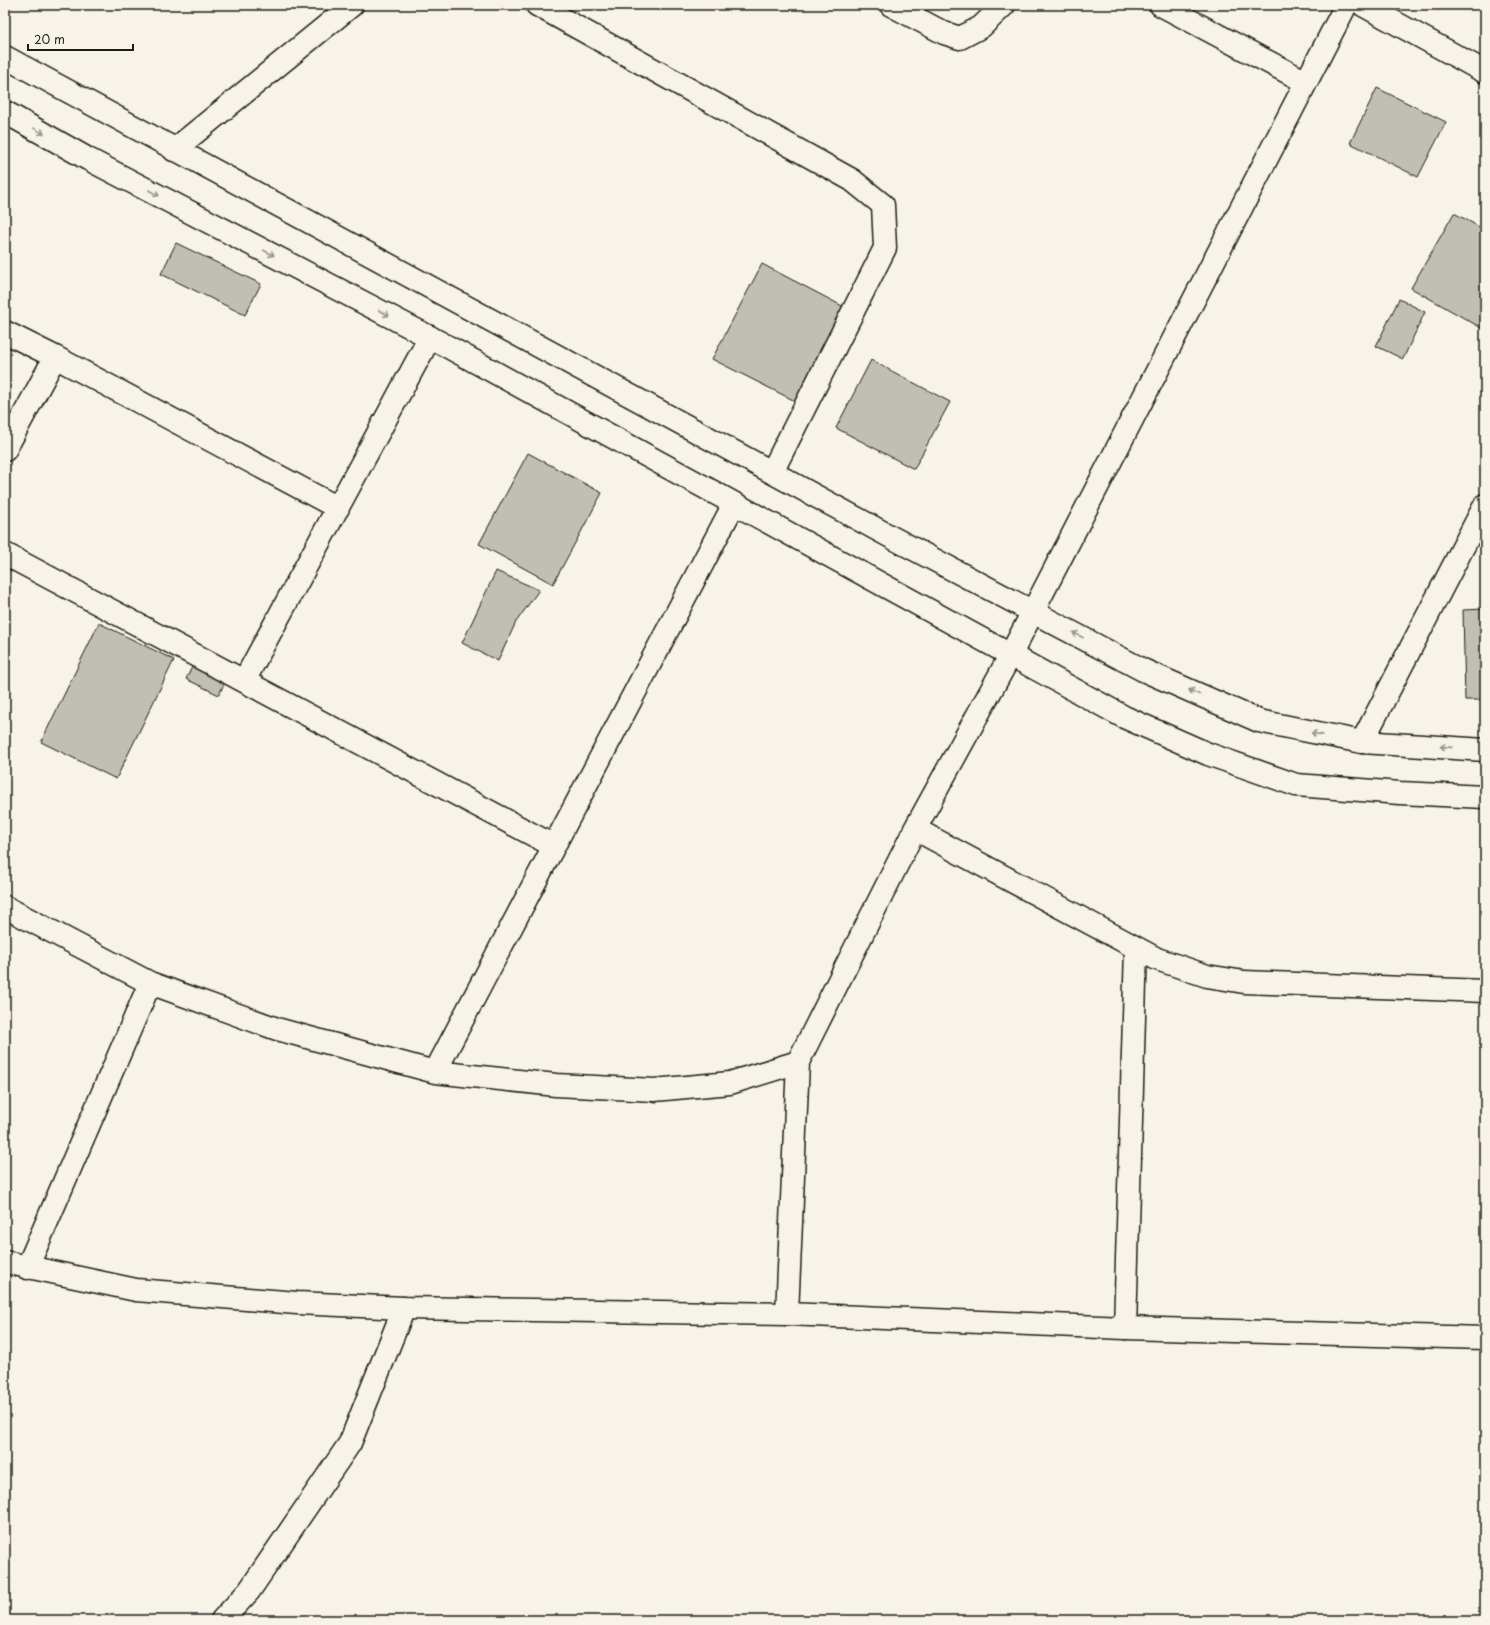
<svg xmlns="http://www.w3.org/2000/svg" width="1490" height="1625" viewBox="0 0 1490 1625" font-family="'Playpen Sans',sans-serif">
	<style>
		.building { fill: #c0beb5; stroke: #1c1c1c }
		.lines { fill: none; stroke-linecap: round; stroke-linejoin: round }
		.minor-casing { stroke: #1c1c1c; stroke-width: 25 }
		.tertiary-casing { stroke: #1c1c1c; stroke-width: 25 }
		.minor { stroke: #f7f3e8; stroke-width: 22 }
		.tertiary { stroke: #f7f3e8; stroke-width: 22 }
		.oneway { stroke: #94928c }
	</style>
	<rect width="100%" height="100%" fill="#f7f3e8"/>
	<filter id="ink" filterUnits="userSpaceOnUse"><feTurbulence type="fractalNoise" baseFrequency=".025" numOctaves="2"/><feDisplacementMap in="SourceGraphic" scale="8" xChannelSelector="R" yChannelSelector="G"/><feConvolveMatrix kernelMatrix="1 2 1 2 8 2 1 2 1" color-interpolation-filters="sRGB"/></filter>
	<g filter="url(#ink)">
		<path class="building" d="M1377 88 1446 122 1418 177 1350 143Z
			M1454 213 1485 230V330L1411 288Z
			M176 243 261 284 245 315 161 274Z
			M762 264 848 309 799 403 712 359Z
			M1399 299 1425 312 1403 359 1376 346Z
			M871 360 950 402 914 469 836 428Z
			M528 453 602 493 553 584 479 544Z
			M496 571 539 590 516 622 498 661 462 643Z
			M1485 609V700H1465L1463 610Z
			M99 623 174 660 116 779 41 742Z
			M195 661 227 677 219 695 186 679Z"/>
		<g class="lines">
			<defs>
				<path id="minor" d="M537 5 852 180 883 205 885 248 772 472
					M891 5 944 33 960 38 981 27 1004 5
					M1161 5 1306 82
					M1363 5 1485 72
					M174 150 352 5
					M5 332 55 357 5 450
					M55 357 338 508
					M5 554 554 846
					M244 681 430 337
					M1362 742 1485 505
					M915 829 1157 959 1207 976 1244 982 1485 991
					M5 907 150 983 277 1029 435 1072 556 1085 654 1090 730 1083 798 1062
					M435 1072 734 504
					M27 1268 150 983
					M787 1314 798 1062 915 829 1010 656 1346 5
					M1125 1328 1136 948
					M222 1620 249 1591 350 1443 404 1308"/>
				<path id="tertiary" d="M5 57 893 538 1143 670 1259 721 1362 742 1485 750
					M5 112 88 159 441 343 1124 717 1208 754 1296 785 1400 793 1485 797
					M5 1262 136 1290 297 1303 404 1308 787 1314 1125 1328 1485 1338"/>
			</defs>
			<use href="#minor" class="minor-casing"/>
			<use href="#tertiary" class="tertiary-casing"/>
			<use href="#minor" class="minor"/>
			<use href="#tertiary" class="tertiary"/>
		</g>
		<defs><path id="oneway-shaft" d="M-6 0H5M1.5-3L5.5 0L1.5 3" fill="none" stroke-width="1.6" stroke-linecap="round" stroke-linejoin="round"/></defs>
		<g class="oneway">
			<use href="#oneway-shaft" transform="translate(39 131) rotate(29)"/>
			<use href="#oneway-shaft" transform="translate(154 193) rotate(28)"/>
			<use href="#oneway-shaft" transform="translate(269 253) rotate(28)"/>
			<use href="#oneway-shaft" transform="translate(384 313) rotate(28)"/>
			<use href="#oneway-shaft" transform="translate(1078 635) rotate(-153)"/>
			<use href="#oneway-shaft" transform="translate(1194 692) rotate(-156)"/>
			<use href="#oneway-shaft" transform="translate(1317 734) rotate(-169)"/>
			<use href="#oneway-shaft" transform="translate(1446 747) rotate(-176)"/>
		</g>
	</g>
	<rect width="1490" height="1625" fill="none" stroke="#f7f3e8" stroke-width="20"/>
	<rect x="10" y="10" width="1470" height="1605" fill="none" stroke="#1c1c1c" stroke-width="1.5" filter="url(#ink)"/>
	<path d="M28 44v6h105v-6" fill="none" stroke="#1c1c1c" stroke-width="2"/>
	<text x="34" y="44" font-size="12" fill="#1c1c1c" stroke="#f7f3e8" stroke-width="3" paint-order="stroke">20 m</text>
</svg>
